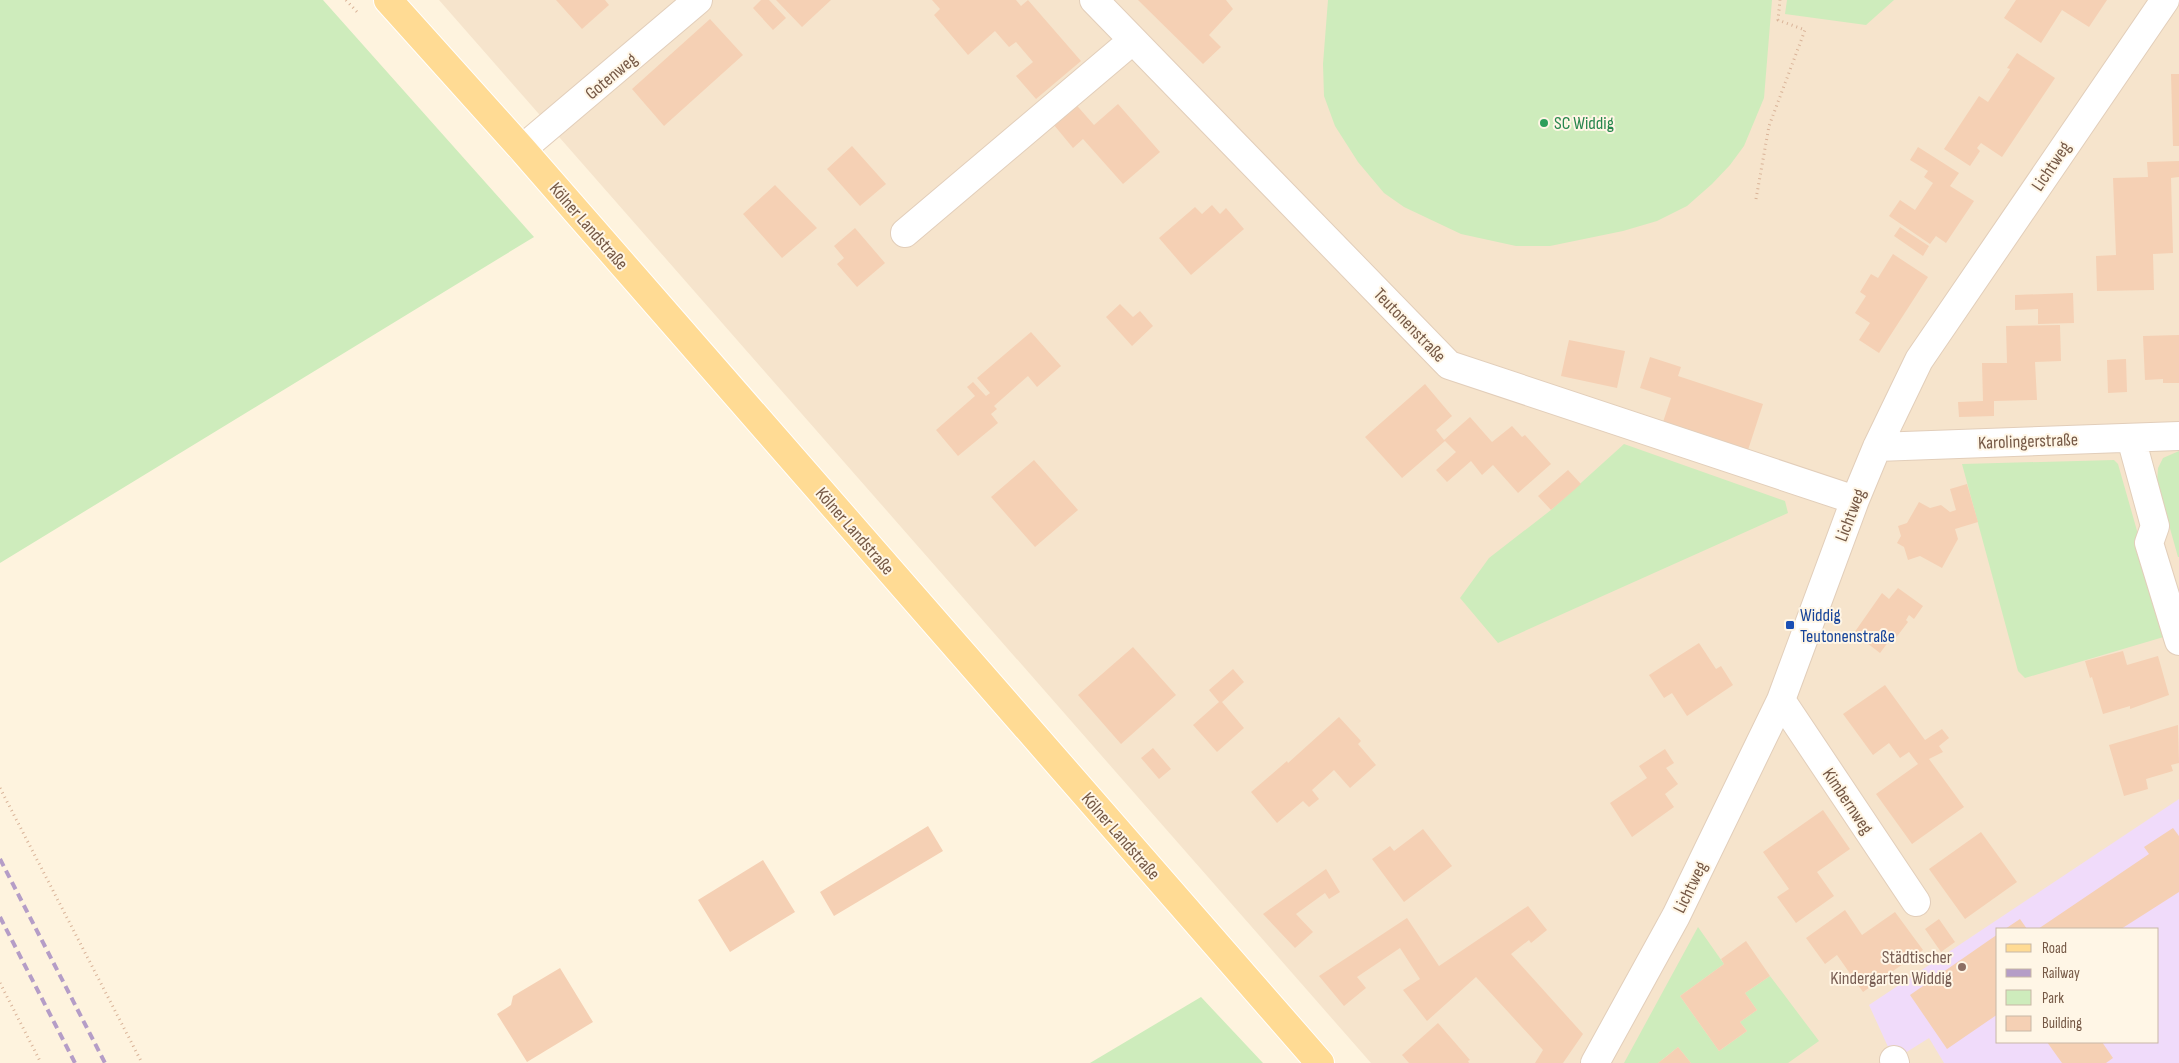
<svg xmlns="http://www.w3.org/2000/svg" width="2179" height="1063" viewBox="0 0 2179 1063" font-family="'Sofia Sans Condensed',sans-serif">
	<style>
		.residential { fill: #f6e4cc; fill-rule: evenodd }
		.education { fill: #f0dbfa; fill-rule: evenodd }
		.green { fill: #ceecbc }
		.building { fill: #f5d0b4 }
		.lines { fill: none; stroke-linecap: round; stroke-linejoin: round }
		.minor-casing { stroke: #e2ceba; stroke-width: 30 }
		.major-casing { stroke: #fff; stroke-width: 30 }
		.path { stroke: #d9b398; stroke-width: 3; stroke-dasharray: 1 4; stroke-linecap: butt }
		.minor { stroke: #fff; stroke-width: 28 }
		.major { stroke: #ffdb94; stroke-width: 28 }
		.rail { stroke: #b59dc7; stroke-width: 4; stroke-dasharray: 8 5; stroke-linecap: butt }
		.leisure-dot { fill: #2e9e5b; stroke: #fff6e6; stroke-width: 2 }
		.transit-dot { fill: #1a4fb4; stroke: #fff6e6; stroke-width: 2 }
		.education-dot { fill: #8d6e63; stroke: #fff6e6; stroke-width: 2 }
		.labels { text-anchor: middle; stroke-width: 4; stroke-linejoin: round; paint-order: stroke }
		.street-label { font-size: 18px; fill: #755845; stroke: #fff6e6 }
		.leisure-label { font-size: 18px; fill: #27864d; stroke: #fff6e6; text-anchor: start }
		.transit-label { font-size: 18px; fill: #164399; stroke: #fff6e6; text-anchor: start }
		.education-label { font-size: 18px; fill: #785e54; stroke: #fff6e6; text-anchor: end }
	</style>
	<rect width="100%" height="100%" fill="#fef3de"/>
	<path class="residential" d="M439 0H2179V1063H1371ZM1998 929H2158V1042H1998Z"/>
	<path class="education" d="M2179 799V1063H1944L1929 1038 1894 1060 1869 1005ZM1998 929H2158V1042H1998Z"/>
	<path class="green" d="M0 0H323L534 237 0 563Z
		M1328 0H1772L1764 98 1744 146 1730 165 1712 184 1687 206 1657 221 1623 231 1550 246H1516L1461 234 1404 207 1384 193 1358 162 1335 126 1324 96 1323 64Z
		M1787 0H1894L1866 25 1785 14Z
		M1624 444 1785 501 1788 513 1498 643 1460 598 1489 558 1551 510Z
		M2179 451V557H2178L2157 482 2158 468 2163 458Z
		M2114 460 2118 464 2167 636 2025 678 2018 671 1962 464Z
		M1698 927 1724 964 1680 996 1719 1051 1747 1031 1740 1022 1757 1010 1745 993 1770 976 1819 1041 1788 1063H1691L1678 1047 1658 1063H1624Z
		M1201 997 1263 1063H1090Z"/>
	<path class="building" d="M556 0H605L609 5 582 29Z
		M761 0H769L786 18 773 30 753 8Z
		M776 0H831L802 27Z
		M932 0H1016L1021 6 1028 0 1081 61 1036 99 1016 76 1033 62 1016 42 1009 47 995 31 968 55 934 15 940 9Z
		M1138 0H1226L1233 9 1209 35 1221 47 1203 64Z
		M2016 0H2107L2089 27 2062 10 2041 43 2004 18Z
		M710 19 743 55 664 126 632 89Z
		M2017 53 2055 78 2002 157 1981 143 1977 148 1980 151 1970 166 1944 149 1979 96 1988 102 2010 69 2007 68Z
		M2171 74H2179V146H2173Z
		M1072 100 1094 125 1118 104 1160 152 1123 184 1083 139 1073 148 1049 119Z
		M852 146 886 184 860 206 827 169Z
		M1918 147 1959 173 1950 186 1974 201 1946 243 1936 236 1930 244 1889 216 1900 200 1915 210 1933 183 1924 177 1928 171 1910 160Z
		M2179 161V177L2171 178 2173 253 2153 254 2154 290 2097 291 2096 256 2116 255 2113 178 2148 177 2147 162Z
		M775 185 817 228 782 258 743 214Z
		M1212 205 1220 214 1226 208 1244 229 1191 275 1159 238 1195 207 1202 214Z
		M1900 227 1929 246 1923 256 1894 236Z
		M855 228 885 263 857 287 837 264 844 258 834 246Z
		M1893 254 1928 277 1879 353 1859 340 1870 323 1855 313 1866 296 1860 292 1871 274 1878 278Z
		M2073 293 2074 323 2038 324V309L2015 310V295Z
		M1120 304 1133 317 1140 311 1153 326 1132 346 1106 317Z
		M2060 325 2061 361 2035 362 2037 400 1994 401V416L1959 417 1958 402 1983 401 1982 363H2007L2006 326Z
		M1031 332 1061 366 1037 387 1028 376 994 406 997 409 991 414 998 423 958 456 936 430 975 396 967 387 973 382 986 396 990 393 977 378Z
		M2179 335V383H2163V379L2145 380 2143 336Z
		M1569 340 1625 351 1617 388 1561 376Z
		M1650 357 1681 367 1678 376 1763 404 1748 450 1663 422 1671 398 1640 388Z
		M2126 359 2127 392 2108 393 2107 360Z
		M1425 384 1452 416 1436 430 1444 440 1470 417 1492 442 1512 426 1522 437 1525 435 1551 464 1518 493 1493 465 1482 475 1471 461 1447 482 1436 470 1456 452 1445 441 1402 478 1365 437Z
		M1034 460 1078 510 1035 547 991 497Z
		M1568 470 1581 484 1551 510 1538 496Z
		M1967 484 1978 522 1955 529 1958 539 1942 568 1920 556 1908 560 1904 547 1897 543 1901 536 1898 526 1907 523 1919 502 1930 508 1941 505 1950 512 1956 510 1950 489Z
		M1898 588 1923 606 1914 619 1909 615 1906 620 1908 622 1895 639 1892 637 1880 653 1854 633 1882 593 1889 599Z
		M1699 643 1716 669 1721 666 1733 685 1687 716 1672 693 1664 698 1649 675Z
		M1133 647 1176 695 1121 744 1078 695Z
		M2123 651 2127 665 2158 656 2169 695 2130 709V706L2103 714 2092 677 2090 678 2085 661Z
		M1233 669 1244 682 1222 702 1244 728 1217 752 1193 725 1219 702 1209 690Z
		M1885 685 1925 740 1942 729 1949 738 1939 746 1943 752 1929 759 1964 807 1912 844 1876 794 1918 764 1909 752 1900 758 1889 743 1873 755 1843 714Z
		M1339 717 1361 741 1358 744 1376 765 1350 788 1334 770 1312 790 1319 799 1309 807 1303 801 1277 823 1251 792 1287 761 1288 763Z
		M2178 725 2179 763 2171 765 2173 771 2146 779 2148 789 2124 796 2109 745Z
		M1153 748 1171 769 1159 779 1141 758Z
		M1665 749 1674 763 1666 768 1678 784 1665 794 1674 807 1632 837 1610 803 1647 778 1639 766Z
		M1823 810 1850 849 1817 872 1834 896 1796 923 1777 897 1789 889 1763 852Z
		M928 826 943 851 834 916 820 892Z
		M2173 828 2179 836V892L2121 929H2038L2149 854 2144 847Z
		M1423 829 1452 866 1404 902 1372 859 1390 846 1394 851Z
		M1981 832 2017 882 1965 919 1929 869Z
		M763 860 795 912 730 952 698 900Z
		M1326 869 1340 892 1329 899 1325 893 1296 914 1313 932 1295 948 1263 914Z
		M1528 906 1547 930 1531 943 1529 940 1511 954 1583 1034 1563 1063H1535L1543 1050 1476 977 1427 1021 1403 990 1420 979 1400 948 1357 977 1366 988 1344 1006 1319 976 1407 918 1439 966Z
		M1845 910 1862 935 1895 912 1923 950 1863 992 1837 955 1825 964 1806 938Z
		M1939 919 1955 942 1941 952 1925 929Z
		M2020 919 2027 929H2005Z
		M1998 934V1014L1947 1049 1910 995Z
		M1746 941 1770 976 1745 993 1757 1010 1740 1022 1747 1031 1719 1051 1680 996 1724 964 1721 959Z
		M560 968 593 1022 527 1062 497 1014 511 1005 513 996Z
		M1438 1023 1470 1060 1468 1061 1469 1063H1409L1402 1055Z
		M2047 1042H2102L2113 1058 2106 1063H2062Z
		M1678 1047 1691 1063H1658L1667 1056Z"/>
	<g class="lines">
		<defs>
			<path id="minor" d="M1094 0 1449 365 1855 500
				M522 149 698 0
				M905 233 1133 40
				M2131 438 2155 526 2149 543 2179 641
				M1877 447 2179 436
				M1781 700 1916 902
				M1894 1060 1895 1063
				M1595 1063 1676 916 1781 700 1855 500 1877 447 1919 360 2165 0"/>
			<path id="major" d="M388 0 522 149 1320 1063"/>
		</defs>
		<use href="#minor" class="minor-casing"/>
		<use href="#major" class="major-casing"/>
		<path class="path" d="M346 0 358 13
			M1756 199 1769 126 1805 30 1778 20 1780 0
			M0 788 142 1063
			M0 983 41 1063"/>
		<use href="#minor" class="minor"/>
		<use href="#major" class="major"/>
		<path class="rail" d="M0 859 105 1063
			M0 917 75 1063"/>
	</g>
	<circle class="leisure-dot" cx="1544" cy="123" r="5"/>
	<rect class="transit-dot" x="1785" y="620" width="10" height="10" rx="2.5"/>
	<circle class="education-dot" cx="1962" cy="967" r="5"/>
	<g class="labels">
		<g class="street-label">
			<text transform="translate(611 76) rotate(-40)" y="6">Gotenweg</text>
			<text transform="translate(2051 166) rotate(-56)" y="6">Lichtweg</text>
			<text transform="translate(589 226) rotate(49)" y="6">Kölner Landstraße</text>
			<text transform="translate(1410 325) rotate(46)" y="6">Teutonenstraße</text>
			<text transform="translate(2028 441) rotate(-2)" y="6">Karolingerstraße</text>
			<text transform="translate(1850 515) rotate(-69)" y="6">Lichtweg</text>
			<text transform="translate(855 531) rotate(49)" y="6">Kölner Landstraße</text>
			<text transform="translate(1848 801) rotate(56)" y="6">Kimbernweg</text>
			<text transform="translate(1121 836) rotate(49)" y="6">Kölner Landstraße</text>
			<text transform="translate(1690 887) rotate(-64)" y="6">Lichtweg</text>
		</g>
		<g class="leisure-label">
			<text x="1554" y="129">SC Widdig</text>
		</g>
		<g class="transit-label">
			<text x="1800" y="621">Widdig<tspan x="1800" dy="21">Teutonenstraße</tspan></text>
		</g>
		<g class="education-label">
			<text x="1952" y="963">Städtischer<tspan x="1952" dy="21">Kindergarten Widdig</tspan></text>
		</g>
	</g>
	<rect x="1996" y="928" width="162" height="115" fill="#fff6e6" stroke="#c8b7a6"/>
	<rect x="2006" y="944" width="25" height="8" fill="#ffdb94" stroke="#c8b7a6"/>
	<text x="2042" y="953" font-size="15" fill="#755845">Road</text>
	<rect x="2006" y="969" width="25" height="8" fill="#b59dc7" stroke="#c8b7a6"/>
	<text x="2042" y="978" font-size="15" fill="#755845">Railway</text>
	<rect x="2006" y="990" width="25" height="15" fill="#ceecbc" stroke="#c8b7a6"/>
	<text x="2042" y="1003" font-size="15" fill="#755845">Park</text>
	<rect x="2006" y="1016" width="25" height="15" fill="#f5d0b4" stroke="#c8b7a6"/>
	<text x="2042" y="1028" font-size="15" fill="#755845">Building</text>
</svg>
